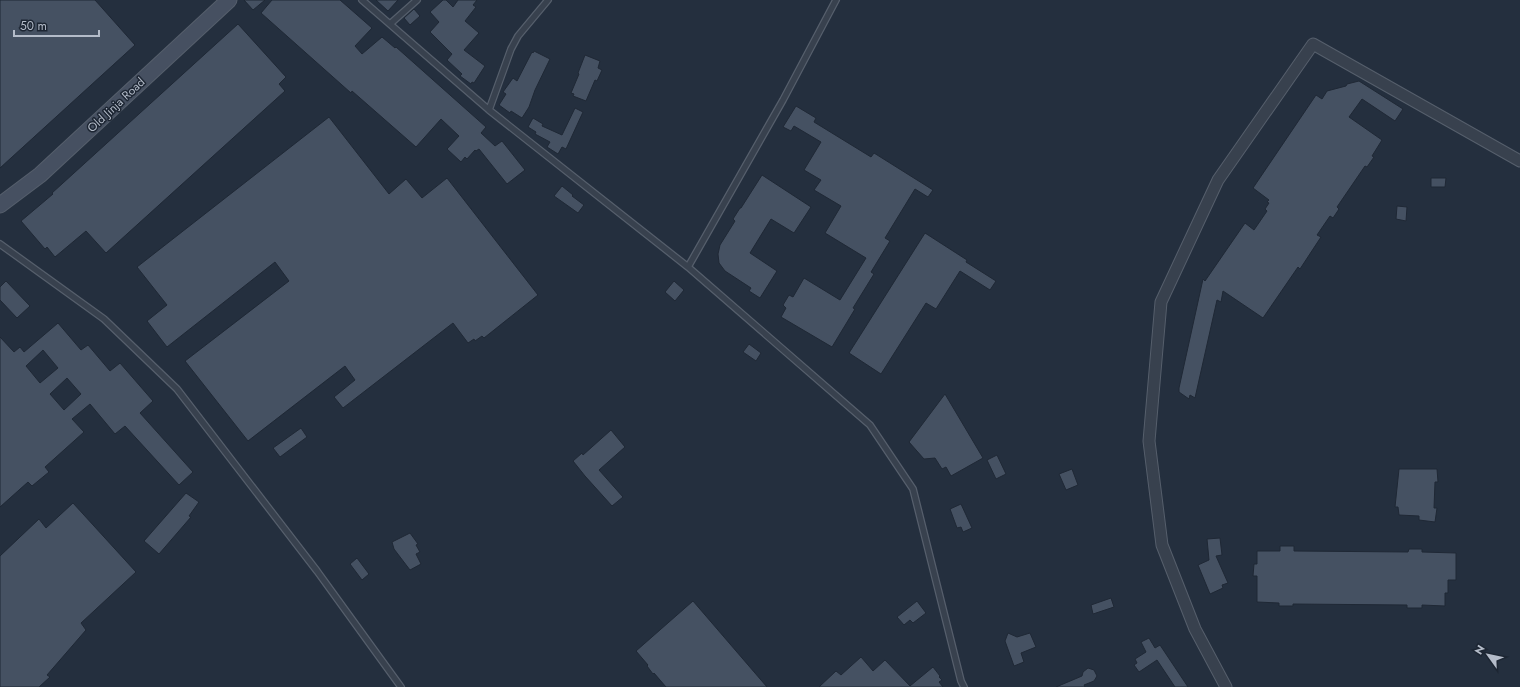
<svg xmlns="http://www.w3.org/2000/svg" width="1520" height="687" viewBox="0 0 1520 687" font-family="Jost,sans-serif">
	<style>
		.building { fill: #455162; stroke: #1f2835; fill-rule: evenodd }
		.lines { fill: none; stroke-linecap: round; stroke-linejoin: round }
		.lane-casing { stroke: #565f6c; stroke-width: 8 }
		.street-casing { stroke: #565f6c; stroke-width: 13 }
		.secondary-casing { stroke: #565f6c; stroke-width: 17 }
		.lane { stroke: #38414e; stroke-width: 5.5 }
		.street { stroke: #38414e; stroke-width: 11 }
		.secondary { stroke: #465061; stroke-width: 15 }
		.labels { text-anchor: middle; stroke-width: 3; stroke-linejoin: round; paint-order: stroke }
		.street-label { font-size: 12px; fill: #b4bcc9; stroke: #1d2633 }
	</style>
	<rect width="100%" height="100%" fill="#242f3e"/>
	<path class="building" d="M0 0H95L135 45 0 168Z
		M244 0H265L253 10Z
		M272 0H340L372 28 355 46 362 54 382 37 395 48 396 47 486 127 481 133 495 146 502 141 525 170 507 184 479 149 476 151 475 150 467 159 465 157 461 162 447 149 459 136 441 119 416 147 352 91 351 93 261 13Z
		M376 0H398L388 11Z
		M443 0H446L453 7 458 0H477L473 5 476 7 465 21 479 33 464 50 485 66 474 83 472 82 471 84 460 76 462 74 447 60 452 54 430 32 439 22 430 12Z
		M414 9 420 16 410 25 404 18Z
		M238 24 286 77 279 84 285 91 106 253 86 231 55 257 47 247 45 249 21 221 53 194 52 193Z
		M534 51 550 59 535 90 529 107 522 118 511 111 510 113 499 105 506 94 503 92 513 78 517 81 532 52 533 53Z
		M585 55 600 61 598 68 602 70 597 81 595 80 586 101 573 96 574 94 571 93 579 74 578 73Z
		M1359 81 1403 109 1395 121 1362 99 1349 117 1382 140 1372 156 1374 157 1367 167 1365 166 1337 207 1339 209 1333 218 1330 216 1317 235 1321 237 1300 269 1298 267 1263 318 1223 291 1221 302 1217 300 1195 398 1190 395 1189 399 1179 392V388L1203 279 1205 281 1245 223 1254 230 1267 211 1265 209 1269 203 1267 202 1269 200 1253 188 1316 95 1322 99 1327 91 1346 86 1347 84Z
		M796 106 816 118 814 122 871 157 874 153 933 190 928 197 915 189 885 238 890 241 871 272 874 274 853 308 855 309 832 347 781 317 786 308 783 305 789 295 793 297 804 278 840 300 866 258 825 233 841 206 814 190 821 180 804 170 821 142 794 126 791 131 783 127Z
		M575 108 583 112 566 149 562 147 558 154 547 147 550 142 535 134 536 132 528 127 533 118 543 124 542 126 562 135Z
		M329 117 389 194 406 179 422 198 447 178 538 295 484 338 482 336 475 341 474 339 468 343 453 323 343 408 334 397 355 380 345 366 248 441 185 361 289 281 275 262 167 347 147 321 167 305 137 267Z
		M762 175 811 207 794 233 771 219 750 253 777 271 760 298 749 291 751 288 725 271 719 263 718 254 720 245 735 221 733 219 740 208H741Z
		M1431 178H1446L1445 187H1431Z
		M562 186 573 195 572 196 584 205 578 213 554 196Z
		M1397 206 1407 207 1406 221 1396 219Z
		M925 233 967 260 966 262 996 281 990 290 960 271 936 309 926 303 881 374 849 353Z
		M6 281 30 306 17 318 0 300V287Z
		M674 281 684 290 675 301 665 292Z
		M58 323 81 350 88 345 110 371 120 363 153 401 140 413 193 472 179 485 125 426 115 434 90 404 72 419 84 432 45 467 49 472 32 486 28 482 0 507V337L14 352 20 347 24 352ZM43 350 58 368 40 383 26 366ZM67 378 81 394 64 410 50 394Z
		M749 344 761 353 756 361 743 352Z
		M945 394 983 458 951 476 946 467 942 469 935 458 924 459 909 442Z
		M301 428 307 437 280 457 273 448Z
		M611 430 625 447 599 470 623 497 612 506 585 476 573 461 582 453 583 455Z
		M997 455 1006 474 996 479 987 460Z
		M1072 469 1078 485 1066 490 1059 474Z
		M1399 469H1437L1438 482H1435L1434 508H1437L1435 522 1419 520V516L1399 515 1398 507H1395Z
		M186 493 199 502 189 516 191 517 159 554 144 541Z
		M73 503 136 572 81 623 86 630 47 675 50 677 39 687H0V556L39 519 46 528Z
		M961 504 972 528 963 532 961 527 957 528 950 509Z
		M410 533 418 544 416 545 420 552 416 554 421 564 410 570 394 549 392 542Z
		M1220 538 1222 555 1216 556 1228 583 1222 585 1223 588 1210 594 1198 565 1209 560 1207 539Z
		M1280 546H1294V551L1408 552 1409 549H1422V552L1456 553V580H1448V593H1445V606L1422 605V608H1407V605L1293 604V606H1279V603L1257 602V576H1253L1254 564H1257V551H1280Z
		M357 558 369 574 362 580 350 564Z
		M1111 598 1114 607 1093 614 1091 605Z
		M693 601 767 687H666L654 673 653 674 647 666 648 665 636 651Z
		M917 601 926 613 913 623 910 620 904 625 897 617Z
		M1008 633 1017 637 1030 633 1036 647 1021 653 1024 662 1014 666 1005 641Z
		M1149 638 1155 648 1160 645 1188 687H1175L1157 660 1139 672 1134 665 1137 663 1135 659 1146 652 1141 642Z
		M861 657 873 671 885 660 910 686 933 667 940 676 939 677 942 680 939 682 943 687H819L836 671 841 675Z
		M1088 668 1094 670 1097 676 1094 681 1084 685 1085 687H1056L1082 676 1083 672Z"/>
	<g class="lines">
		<defs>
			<path id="lane" d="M362 0 489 110 688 267 870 425 913 489 961 681 964 687
				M390 24 417 0
				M489 110 511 49 518 36 548 0
				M0 244 104 319 177 389 317 571 401 687
				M688 267 783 100 836 0"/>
			<path id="street" d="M1226 687 1195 629 1162 545 1149 441 1161 302 1218 180 1313 44 1520 161"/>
			<path id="secondary" d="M0 205 40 175 229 0"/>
		</defs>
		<use href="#lane" class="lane-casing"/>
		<use href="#street" class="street-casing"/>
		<use href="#secondary" class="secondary-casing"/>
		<use href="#lane" class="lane"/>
		<use href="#street" class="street"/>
		<use href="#secondary" class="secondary"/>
	</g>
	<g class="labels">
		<g class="street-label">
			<text transform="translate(116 105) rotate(-43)" y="4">Old Jinja Road</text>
		</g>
	</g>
	<g transform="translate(1488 655) rotate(303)" stroke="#1d2633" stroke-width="3" paint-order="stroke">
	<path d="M0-3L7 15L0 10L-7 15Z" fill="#b4bcc9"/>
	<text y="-6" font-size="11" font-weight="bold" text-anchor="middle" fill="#b4bcc9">N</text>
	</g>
	<path d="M14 30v6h85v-6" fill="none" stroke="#b4bcc9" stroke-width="2"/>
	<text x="20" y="30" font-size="12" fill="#b4bcc9" stroke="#1d2633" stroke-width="3" paint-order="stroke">50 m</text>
</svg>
